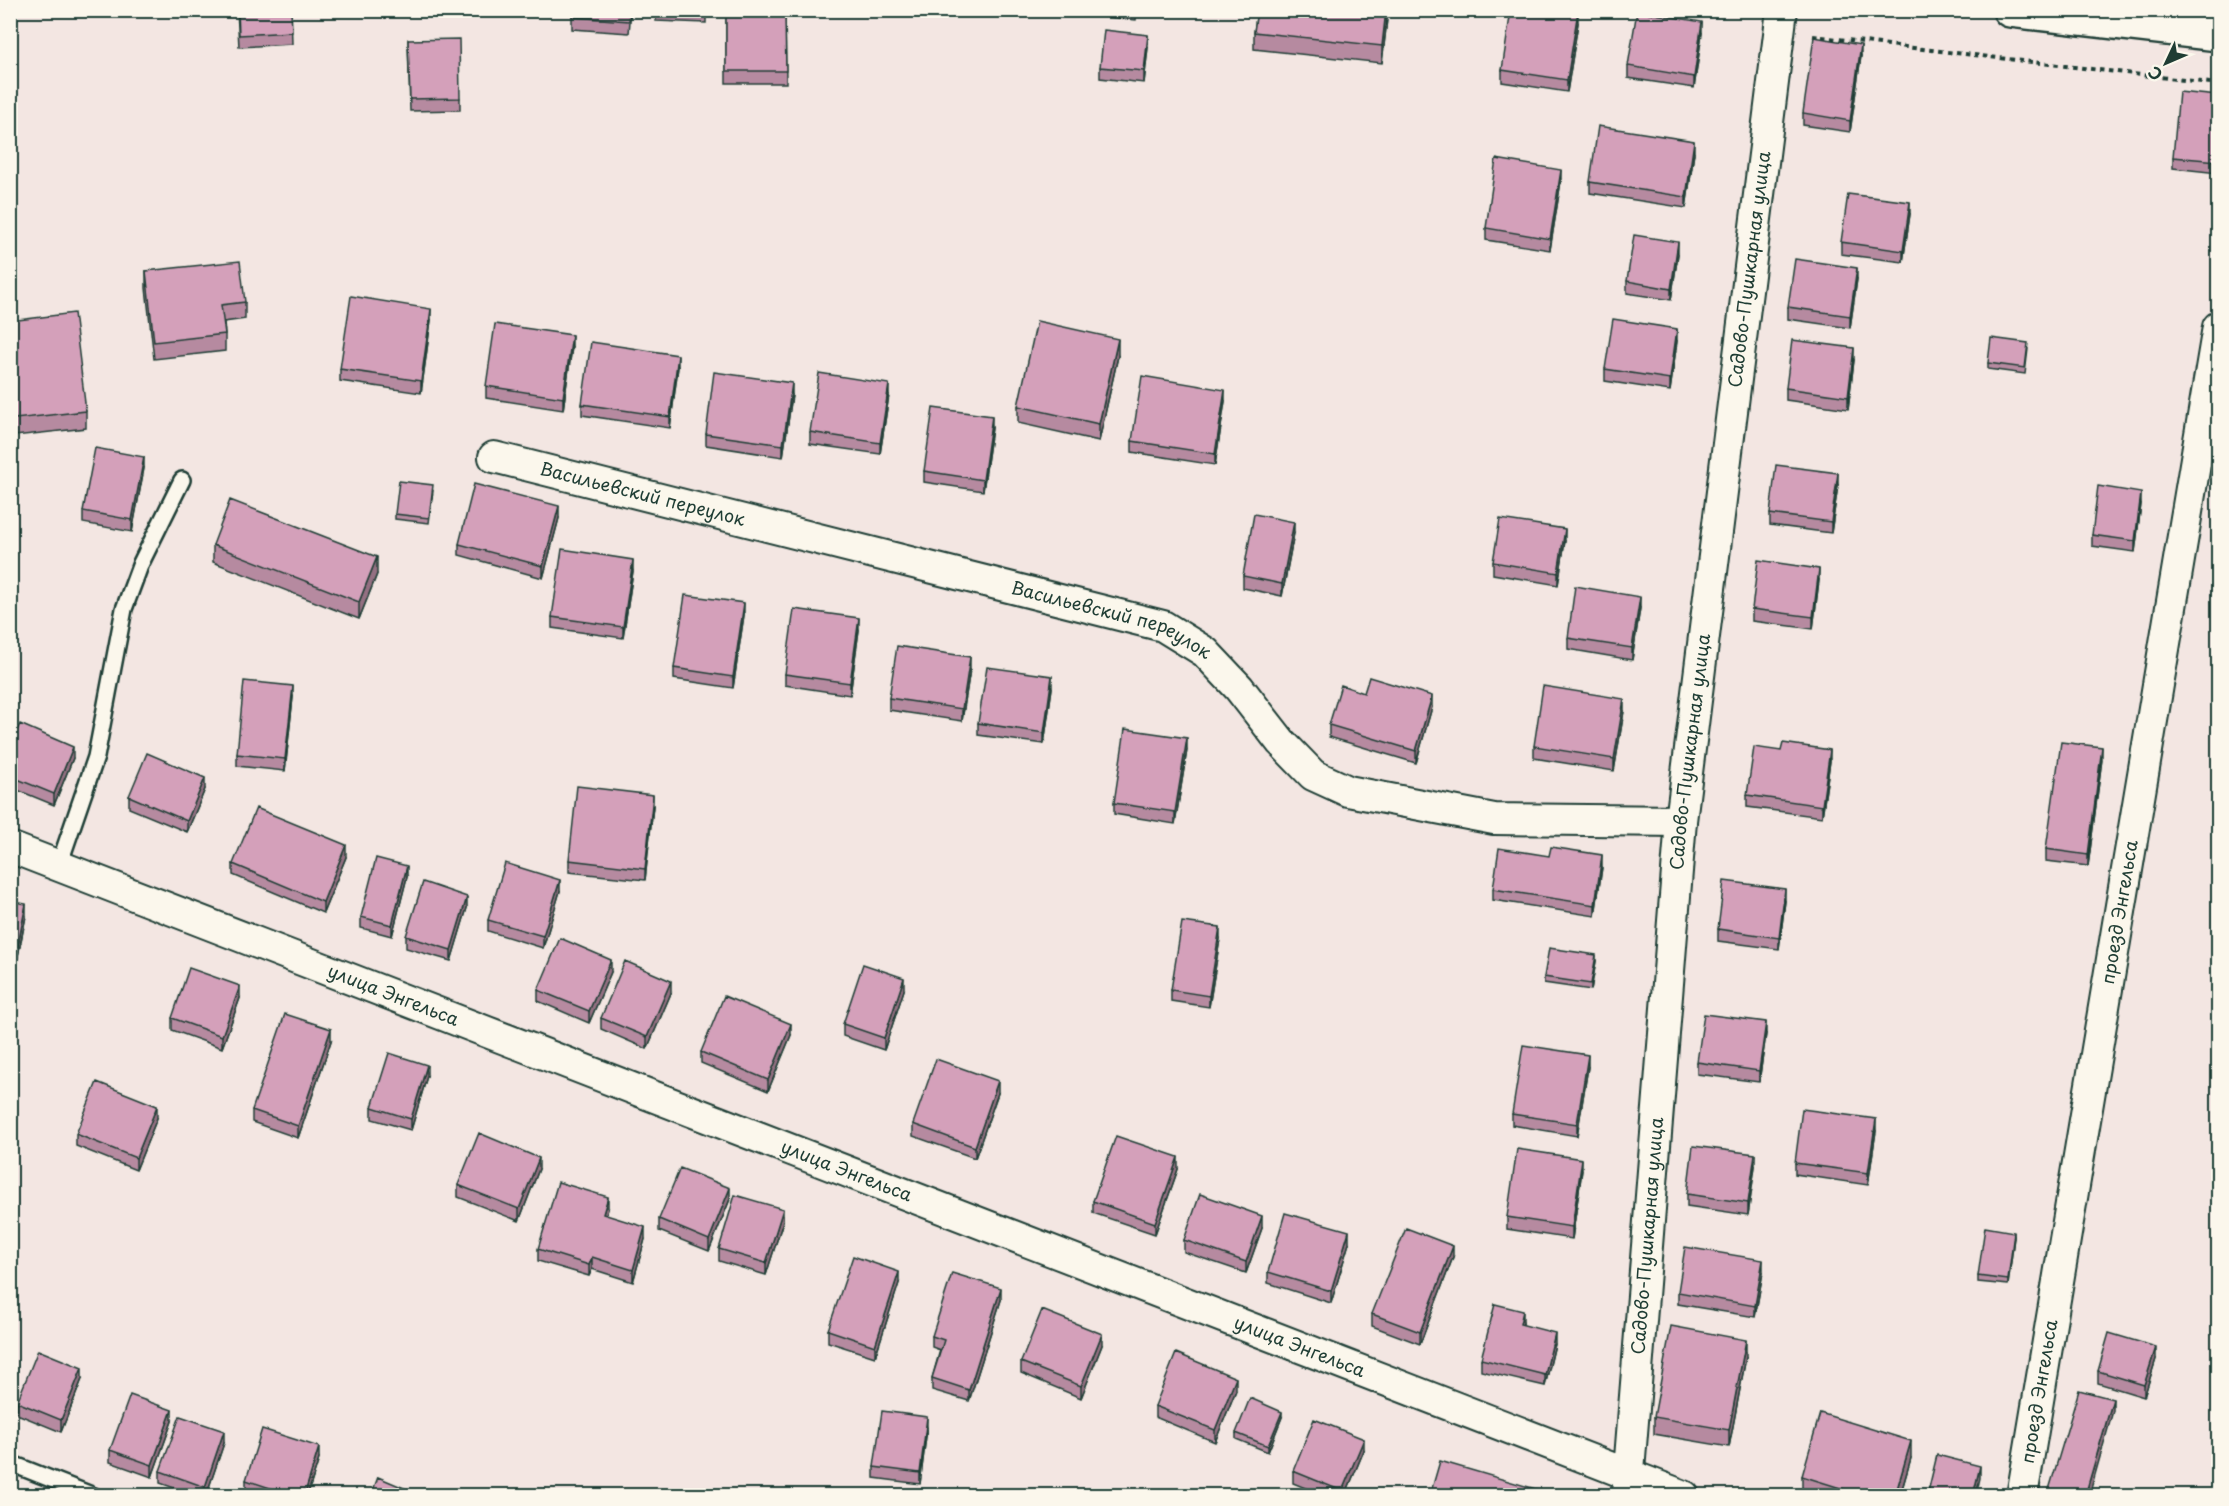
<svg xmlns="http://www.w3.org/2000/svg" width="2229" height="1506" viewBox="0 0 2229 1506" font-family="'Playpen Sans',sans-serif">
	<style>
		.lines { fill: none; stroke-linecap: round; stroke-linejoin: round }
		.lane-casing { stroke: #1f3d34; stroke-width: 20 }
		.street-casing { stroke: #1f3d34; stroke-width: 34 }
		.secondary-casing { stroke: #1f3d34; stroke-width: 38 }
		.path { stroke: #1f3d34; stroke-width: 4; stroke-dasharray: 4.5 4.5; stroke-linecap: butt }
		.lane { stroke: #fbf7ec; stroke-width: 15 }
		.street { stroke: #fbf7ec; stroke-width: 30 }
		.secondary { stroke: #fbf7ec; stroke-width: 33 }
		.wall { fill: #b68aa0; stroke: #1f3d34; stroke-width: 1.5 }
		.shaded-wall { fill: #947082; stroke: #1f3d34; stroke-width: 1.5 }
		.building { fill: #d4a0ba; stroke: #1f3d34; stroke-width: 1.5 }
		.labels { text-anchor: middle; stroke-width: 4.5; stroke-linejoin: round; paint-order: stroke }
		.street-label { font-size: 18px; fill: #1f3d34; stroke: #fbf7ec }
	</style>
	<rect width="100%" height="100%" fill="#f3e6e2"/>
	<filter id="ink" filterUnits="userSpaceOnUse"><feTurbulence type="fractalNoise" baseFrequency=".0167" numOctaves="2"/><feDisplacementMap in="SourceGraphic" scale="12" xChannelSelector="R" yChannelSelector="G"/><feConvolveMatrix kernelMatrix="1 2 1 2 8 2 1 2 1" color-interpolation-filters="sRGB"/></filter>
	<g filter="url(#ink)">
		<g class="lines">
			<defs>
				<path id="lane" d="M59 865 96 757 124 609 141 563 182 480
					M10 1463 94 1496"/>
				<g id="street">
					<path id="s1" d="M494 457 1163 626 1205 652 1239 688 1281 742 1313 775 1348 791 1494 819 1681 821"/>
					<path id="s2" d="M10 847 1684 1496"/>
					<path id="s3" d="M1627 1496 1681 821 1782 10"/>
					<path id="s4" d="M2022 1496 2218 327"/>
				</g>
				<path id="secondary" d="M2010 10 2218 34"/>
			</defs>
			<use href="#lane" class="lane-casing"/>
			<use href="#street" class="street-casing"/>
			<use href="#secondary" class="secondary-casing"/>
			<path class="path" d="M1813 36 2218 84"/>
			<use href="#lane" class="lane"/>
			<use href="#street" class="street"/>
			<use href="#secondary" class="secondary"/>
		</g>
		<path class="wall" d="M237 10H291L292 44 239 47Z
			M572 10H631L629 33 572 29Z
			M656 10H706V23L656 21Z
			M816 10H839L838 13Z
			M888 10H908V13Z
			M1070 10H1137L1136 20 1070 13Z
			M1257 10H1388L1382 63 1254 49V32Z
			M726 14H785L786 83H726Z
			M1578 23 1567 92 1502 82V70Z
			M1702 33 1694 88 1628 78V66Z
			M408 40 460 98V110L410 111Z
			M1148 47 1144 83 1100 78V67Z
			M1861 56 1850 132 1803 125V113Z
			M2218 96V173L2173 168V157Z
			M1694 153 1686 208 1590 193V182Z
			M1561 181 1550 250 1486 240V228Z
			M1910 214 1903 262 1841 254V242Z
			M1678 254 1671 300 1627 293V281Z
			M146 271 245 302V319L224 322 225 334V351L154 359 146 288Z
			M1857 279 1850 328 1788 319V307Z
			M431 320 421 393 340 381V369Z
			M10 321 86 411V428L15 436 10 401Z
			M1677 341 1670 391 1605 381V369Z
			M572 347 563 410 486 398V386Z
			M2028 349 2025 374 1988 369V363Z
			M1118 356 1099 441 1018 423V406Z
			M1854 360 1848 409 1786 400V388Z
			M678 367 670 428 582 415V404Z
			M792 395 783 457 706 445V434Z
			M889 395 880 454 810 444V432Z
			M1225 401 1215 465 1132 452V441Z
			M992 428 983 491 924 482V471Z
			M144 468 132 532 83 523V511Z
			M1838 485 1831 533 1770 525V514Z
			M433 491 429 523 395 519V514Z
			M2141 504 2135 552 2092 546V535Z
			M559 518 543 578 459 555V544Z
			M1294 533 1282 596 1243 588V576Z
			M1565 541 1558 585 1493 574V562Z
			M213 545 377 574 359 619 213 562Z
			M633 571 623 638 552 628V617Z
			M1819 580 1813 629 1752 621V609Z
			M1640 608 1632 660 1568 649V638Z
			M744 615 733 688 674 679V668Z
			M859 630 850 695 785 685V674Z
			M970 669 962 721 889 710V698Z
			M1052 688 1044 744 978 735V723Z
			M1364 693 1432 707 1416 763 1329 737V725Z
			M293 697 285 771 237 766V754Z
			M1624 711 1614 771 1534 758V746Z
			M10 746 73 758 54 805 10 787Z
			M1187 750 1175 824 1114 814V803Z
			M2102 759 2088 866 2046 861V849Z
			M1830 761 1822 817 1747 807V795Z
			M205 789 187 832 129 808V796Z
			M653 806 645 880 569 872V860Z
			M1549 856 1602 867 1595 916 1493 900V889Z
			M346 857 323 913 233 875V864Z
			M407 877 392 936 361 928V917Z
			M2218 877V931L2213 930V908Z
			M560 891 543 948 488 931V920Z
			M10 901 26 916 15 971 10 970Z
			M1785 901 1779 949 1718 941V929Z
			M467 908 451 961 406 948V936Z
			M1220 939 1209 1007 1171 1001V990Z
			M1596 961 1591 990 1544 983V977Z
			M611 972 589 1023 538 1001V990Z
			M904 990 884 1050 843 1036V1024Z
			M671 993 647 1049 601 1029V1018Z
			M240 998 222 1048 172 1030V1018Z
			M1766 1034 1759 1082 1697 1074V1062Z
			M791 1035 768 1091 701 1063V1052Z
			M331 1041 298 1138 252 1122V1110Z
			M1588 1067 1577 1136 1512 1125V1114Z
			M427 1076 411 1130 372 1119V1107Z
			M998 1093 975 1158 913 1136V1124Z
			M157 1118 136 1170 76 1146V1134Z
			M1876 1131 1868 1185 1795 1174V1163Z
			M1755 1166 1748 1215 1687 1206V1194Z
			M539 1169 519 1221 458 1197V1185Z
			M1178 1169 1155 1234 1093 1213V1201Z
			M1582 1170 1572 1239 1507 1229V1217Z
			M730 1199 709 1251 659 1231V1219Z
			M608 1209 606 1215 645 1239 633 1282 592 1269 589 1276 538 1261V1249Z
			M783 1221 766 1275 719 1261V1249Z
			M1262 1228 1246 1273 1184 1252V1240Z
			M2014 1237 2008 1285 1978 1282V1276Z
			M1349 1243 1331 1303 1268 1283V1272Z
			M1453 1257 1420 1344 1372 1326V1314Z
			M1763 1272 1755 1317 1678 1304V1292Z
			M899 1283 875 1357 828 1342V1330Z
			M1001 1300 969 1401 932 1390V1378L940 1350 932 1347V1336Z
			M1523 1323V1325L1555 1344 1545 1386 1481 1371V1359Z
			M1102 1345 1081 1398 1021 1373V1362Z
			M1746 1357 1729 1447 1654 1434V1417Z
			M2156 1359 2144 1397 2098 1383V1371Z
			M82 1379 61 1432 17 1414V1402Z
			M1236 1390 1215 1442 1155 1417V1406Z
			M1282 1417 1268 1452 1236 1439V1433Z
			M172 1421 152 1477 110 1462V1450Z
			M927 1428 920 1484 874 1478V1467Z
			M224 1443 206 1496H197L160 1483V1471Z
			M1364 1450 1345 1496H1325L1293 1483V1471Z
			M1911 1458 1900 1496H1810L1802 1493V1476Z
			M319 1459 307 1496H258L246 1492V1480Z
			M1431 1492 1546 1496H1431Z"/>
		<path class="shaded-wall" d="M1386 10H1388L1382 63V46Z
			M1578 11V23L1567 92V80Z
			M1702 22V33L1694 88V77Z
			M1148 35V47L1144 83V71Z
			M1861 45V56L1850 132V121Z
			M1694 141V153L1686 208V197Z
			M1561 170V181L1550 250V239Z
			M1910 202V214L1903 262V251Z
			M1678 242V254L1671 300V289Z
			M1857 268V279L1850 328V316Z
			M431 309V320L421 393V381Z
			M1677 329V341L1670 391V379Z
			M572 335V347L563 410V398Z
			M1118 339V356L1099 441V424Z
			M1854 348V360L1848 409V397Z
			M678 355V367L670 428V417Z
			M792 383V395L783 457V445Z
			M889 384V395L880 454V443Z
			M1225 390V401L1215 465V454Z
			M992 416V428L983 491V480Z
			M144 457V468L132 532V520Z
			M1838 473V485L1831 533V522Z
			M2141 493V504L2135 552V541Z
			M559 506V518L543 578V566Z
			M1294 522V533L1282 596V584Z
			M1565 529V541L1558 585V573Z
			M377 557V574L359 619V602Z
			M633 560V571L623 638V627Z
			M1819 569V580L1813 629V617Z
			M1640 597V608L1632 660V648Z
			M744 603V615L733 688V677Z
			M859 618V630L850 695V683Z
			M970 657V669L962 721V709Z
			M1052 676V688L1044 744V733Z
			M293 686V697L285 771V759Z
			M1432 696V707L1416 763V751Z
			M1624 699V711L1614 771V759Z
			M1187 738V750L1175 824V812Z
			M73 747V758L54 805V794Z
			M2102 747V759L2088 866V855Z
			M1830 750V761L1822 817V806Z
			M205 778V789L187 832V821Z
			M653 795V806L645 880V869Z
			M346 845V857L323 913V902Z
			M1602 855V867L1595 916V905Z
			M407 866V877L392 936V925Z
			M560 880V891L543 948V936Z
			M1785 889V901L1779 949V938Z
			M467 897V908L451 961V950Z
			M26 904V916L15 971V960Z
			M1220 927V939L1209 1007V996Z
			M1596 955V961L1591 990V984Z
			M611 960V972L589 1023V1011Z
			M904 978V990L884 1050V1038Z
			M671 981V993L647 1049V1037Z
			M240 986V998L222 1048V1036Z
			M1766 1022V1034L1759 1082V1071Z
			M791 1024V1035L768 1091V1080Z
			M331 1029V1041L298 1138V1126Z
			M1588 1055V1067L1577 1136V1124Z
			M427 1065V1076L411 1130V1119Z
			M998 1081V1093L975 1158V1147Z
			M157 1106V1118L136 1170V1158Z
			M1876 1119V1131L1868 1185V1173Z
			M1755 1154V1166L1748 1215V1203Z
			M1178 1157V1169L1155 1234V1223Z
			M539 1158V1169L519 1221V1209Z
			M1582 1159V1170L1572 1239V1227Z
			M730 1188V1199L709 1251V1240Z
			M608 1197V1209L603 1226V1214Z
			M783 1209V1221L766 1275V1263Z
			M1262 1216V1228L1246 1273V1262Z
			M645 1227V1239L633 1282V1270Z
			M1349 1231V1243L1331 1303V1291Z
			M2014 1232V1237L2008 1285V1280Z
			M1453 1246V1257L1420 1344V1332Z
			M592 1257V1269L589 1276V1265Z
			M1763 1260V1272L1755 1317V1306Z
			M899 1272V1283L875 1357V1346Z
			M1001 1288V1300L969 1401V1390Z
			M1523 1311V1323L1520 1336V1324Z
			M1555 1333V1344L1545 1386V1375Z
			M1102 1334V1345L1081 1398V1386Z
			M1746 1340V1357L1729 1447V1430Z
			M2156 1347V1359L2144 1397V1385Z
			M82 1368V1379L61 1432V1420Z
			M1236 1378V1390L1215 1442V1430Z
			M2113 1399V1411L2089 1496H2085Z
			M172 1410V1421L152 1477V1465Z
			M1282 1412V1417L1268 1452V1446Z
			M927 1417V1428L920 1484V1473Z
			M224 1431V1443L206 1496H205V1487Z
			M1364 1439V1450L1345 1496H1342V1491Z
			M1911 1441V1458L1900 1496H1895Z
			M319 1447V1459L307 1496H304Z
			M1980 1466V1478L1976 1496H1973Z"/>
		<path class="building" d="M238 10H291L292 32 239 35Z
			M572 10H630L629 21 572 17Z
			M682 10H706V12Z
			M1257 10H1386L1382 46 1254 32Z
			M1511 10 1578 11 1567 80 1502 70Z
			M1637 11 1702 22 1694 77 1628 66Z
			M726 14H785L786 71H726Z
			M1104 30 1148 35 1144 71 1100 67Z
			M1814 37 1861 45 1850 121 1803 113Z
			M459 39 460 98 410 99 408 40Z
			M2179 92 2218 96V161L2173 157Z
			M1598 126 1694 141 1686 197 1590 182Z
			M1496 159 1561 170 1550 239 1486 228Z
			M1848 194 1910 202 1903 251 1841 242Z
			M1634 235 1678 242 1671 289 1627 281Z
			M1795 259 1857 268 1850 316 1788 307Z
			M240 261 245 302 221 305 225 334 154 342 146 271Z
			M351 296 431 309 421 381 340 369Z
			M74 313 86 411 15 419 10 384V321Z
			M1613 319 1677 329 1670 379 1605 369Z
			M1037 321 1118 339 1099 424 1018 406Z
			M495 324 572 335 563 398 486 386Z
			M1991 338 2028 343 2025 368 1988 363Z
			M1792 340 1854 348 1848 397 1786 388Z
			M591 342 678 355 670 417 582 404Z
			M714 372 792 383 783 445 706 434Z
			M819 373 889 384 880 443 810 432Z
			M1142 376 1225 390 1215 454 1132 441Z
			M933 408 992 416 983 480 924 471Z
			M95 448 144 457 132 520 83 511Z
			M1776 465 1838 473 1831 522 1770 514Z
			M399 481 433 485 429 518 395 514Z
			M474 484 559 506 543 566 459 544Z
			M2098 486 2141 493 2135 541 2092 535Z
			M230 500 377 557 359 602 213 545Z
			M1254 514 1294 522 1282 584 1243 576Z
			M1500 519 1565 529 1558 573 1493 562Z
			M562 549 633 560 623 627 552 617Z
			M1758 560 1819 569 1813 617 1752 609Z
			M1575 586 1640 597 1632 648 1568 638Z
			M685 595 744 603 733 677 674 668Z
			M794 609 859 618 850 683 785 674Z
			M897 646 970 657 962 709 889 698Z
			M987 667 1052 676 1044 733 978 723Z
			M1369 677 1432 696 1416 751 1329 725 1341 685 1364 693Z
			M244 681 293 686 285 759 237 754Z
			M1543 686 1624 699 1614 759 1534 746Z
			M20 724 73 747 54 794 10 776V746Z
			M1125 729 1187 738 1175 812 1114 803Z
			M2061 742 2102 747 2088 855 2046 849Z
			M1783 743 1830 750 1822 806 1747 795 1754 747 1781 751Z
			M147 753 205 778 187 821 129 796Z
			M577 786 653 795 645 869 569 860Z
			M256 808 346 845 323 902 233 864Z
			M1551 847 1602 855 1595 905 1493 889 1499 848 1549 856Z
			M376 858 407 866 392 925 361 917Z
			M505 863 560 880 543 936 488 920Z
			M2218 877V909L2213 908Z
			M1724 881 1785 889 1779 938 1718 929Z
			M423 882 467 897 451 950 406 936Z
			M10 901 26 904 15 960 10 959Z
			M1182 922 1220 927 1209 996 1171 990Z
			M560 938 611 960 589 1011 538 990Z
			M1549 948 1596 955 1591 984 1544 977Z
			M625 961 671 981 647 1037 601 1018Z
			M863 964 904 978 884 1038 843 1024Z
			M189 968 240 986 222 1036 172 1018Z
			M724 996 791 1024 768 1080 701 1052Z
			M285 1014 331 1029 298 1126 252 1110Z
			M1704 1014 1766 1022 1759 1071 1697 1062Z
			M1523 1045 1588 1055 1577 1124 1512 1114Z
			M389 1053 427 1065 411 1119 372 1107Z
			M936 1059 998 1081 975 1147 913 1124Z
			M97 1082 157 1106 136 1158 76 1134Z
			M1802 1109 1876 1119 1868 1173 1795 1163Z
			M479 1133 539 1158 519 1209 458 1185Z
			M1116 1136 1178 1157 1155 1223 1093 1201Z
			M1693 1146 1755 1154 1748 1203 1687 1194Z
			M1517 1149 1582 1159 1572 1227 1507 1217Z
			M680 1168 730 1188 709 1240 659 1219Z
			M558 1182 608 1197 603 1214 645 1227 633 1270 592 1257 589 1265 538 1249Z
			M1200 1194 1262 1216 1246 1262 1184 1240Z
			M735 1195 783 1209 766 1263 719 1249Z
			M1285 1213 1349 1231 1331 1291 1268 1272Z
			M1985 1227 2014 1232 2008 1280 1978 1276Z
			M1406 1228 1453 1246 1420 1332 1372 1314Z
			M1685 1247 1763 1260 1755 1306 1678 1292Z
			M853 1256 899 1272 875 1346 828 1330Z
			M952 1273 1001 1288 969 1390 932 1378 944 1340 932 1336Z
			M1495 1304 1523 1311 1520 1324 1555 1333 1545 1375 1481 1359Z
			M1042 1310 1102 1334 1081 1386 1021 1362Z
			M1671 1326 1746 1340 1729 1430 1654 1417Z
			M2109 1333 2156 1347 2144 1385 2098 1371Z
			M38 1350 82 1368 61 1420 17 1402Z
			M1176 1353 1236 1378 1215 1430 1155 1406Z
			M2079 1390 2113 1399 2085 1496H2056L2048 1493Z
			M130 1395 172 1410 152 1465 110 1450Z
			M1250 1398 1282 1412 1268 1446 1236 1433Z
			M882 1411 927 1417 920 1473 874 1467Z
			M1820 1413 1911 1441 1895 1496H1866L1802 1476Z
			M180 1416 224 1431 205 1487 160 1471Z
			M1314 1419 1364 1439 1342 1491 1293 1471Z
			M262 1429 319 1447 304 1496H294L246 1480Z
			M1937 1455 1980 1466 1973 1496H1927Z
			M1440 1461 1546 1492 1545 1496H1442L1431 1492Z
			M378 1477 423 1496H371Z"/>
	</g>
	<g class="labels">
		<g class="street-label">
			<text dy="6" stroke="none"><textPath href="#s3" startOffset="1233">Садово-Пушкарная улица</textPath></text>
			<text dy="6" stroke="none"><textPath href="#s1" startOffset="153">Васильевский переулок</textPath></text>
			<text dy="6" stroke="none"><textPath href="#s1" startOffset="639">Васильевский переулок</textPath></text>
			<text dy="6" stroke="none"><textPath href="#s3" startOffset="747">Садово-Пушкарная улица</textPath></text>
			<text dy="6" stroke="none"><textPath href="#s4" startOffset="592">проезд Энгельса</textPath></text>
			<text dy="6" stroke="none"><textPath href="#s2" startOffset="411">улица Энгельса</textPath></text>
			<text dy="6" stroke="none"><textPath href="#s2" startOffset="897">улица Энгельса</textPath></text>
			<text dy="6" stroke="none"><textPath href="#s3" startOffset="261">Садово-Пушкарная улица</textPath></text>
			<text dy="6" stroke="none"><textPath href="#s2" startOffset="1383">улица Энгельса</textPath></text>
			<text dy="6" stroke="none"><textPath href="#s4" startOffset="106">проезд Энгельса</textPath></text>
		</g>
	</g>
	<rect width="2229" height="1506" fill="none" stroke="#fbf7ec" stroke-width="36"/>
	<rect x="18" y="18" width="2193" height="1470" fill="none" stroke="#1f3d34" stroke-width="2" filter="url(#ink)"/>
	<g transform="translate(2166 63) rotate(226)" stroke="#fbf7ec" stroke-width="4.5" paint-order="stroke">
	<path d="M0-4.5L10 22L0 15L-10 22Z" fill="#1f3d34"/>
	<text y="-9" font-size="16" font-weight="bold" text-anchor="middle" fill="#1f3d34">С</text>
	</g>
</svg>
